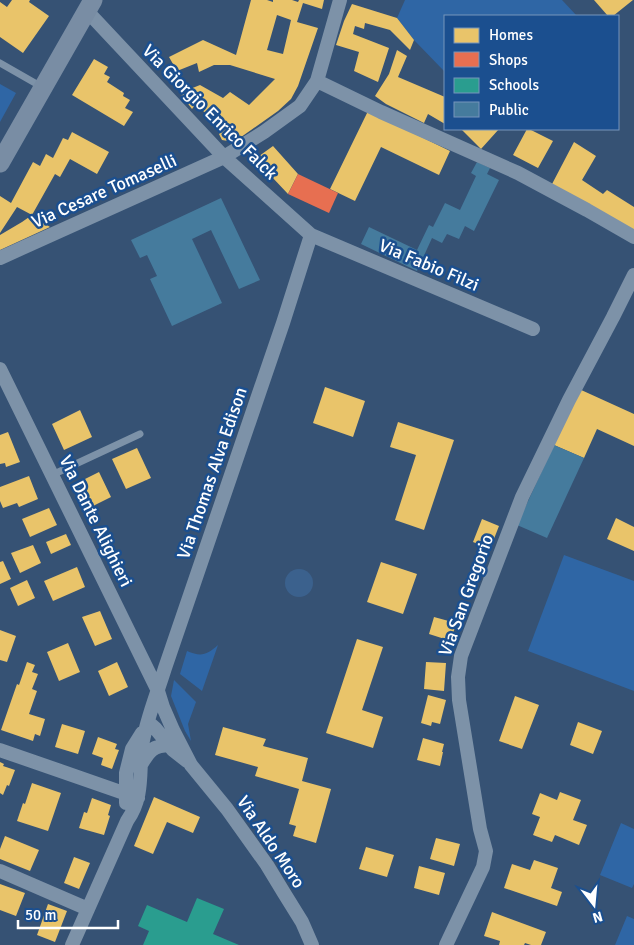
<svg xmlns="http://www.w3.org/2000/svg" width="634" height="945" viewBox="0 0 634 945" font-family="Signika,sans-serif">
	<style>
		.green { fill: #2f66a5 }
		.water { fill: #3b618d }
		.homes { fill: #e9c46a; fill-rule: evenodd }
		.shops { fill: #e76f51 }
		.schools { fill: #2a9d8f }
		.public { fill: #457b9d }
		.lines { fill: none; stroke-linecap: round; stroke-linejoin: round }
		.service { stroke: #7d92a8; stroke-width: 7 }
		.minor { stroke: #7d92a8; stroke-width: 14 }
		.secondary { stroke: #798da4; stroke-width: 19 }
		.labels { text-anchor: middle; stroke-width: 5; stroke-linejoin: round; paint-order: stroke }
		.street-label { font-size: 18px; fill: #fff; stroke: #1b4f8f }
	</style>
	<rect width="100%" height="100%" fill="#365274"/>
	<path class="green" d="M405 0H562L577 16H445V72L414 40 397 18Z
		M0 84 16 93 0 122Z
		M564 555 634 581V691L528 651Z
		M218 645 202 691 180 674 187 651C201 657 207 655 218 645Z
		M174 680 196 702 188 724 191 741 185 731 171 696Z
		M621 823 634 829V884L632 888 600 875Z
		M627 916 634 919V945H615Z"/>
	<path class="water" d="M285 583a14 14 0 1 1 28 0a14 14 0 1 1-28 0Z"/>
	<path class="homes" d="M12 0H30L29 2 49 16 23 53 0 37V2L7 7Z
		M251 0H267L273 2V0H292L298 2 299 0H324L322 9 303 3 297 22 318 28 298 86 291 99 278 111 234 142 222 140 219 134 226 128 195 105 192 109 180 93 200 85 223 98 230 92 249 105 275 79 230 65H214L199 72 197 63 177 71 169 57 203 40 236 55ZM277 15 291 20 283 54 267 50Z
		M594 0H633L613 16H608Z
		M352 4 397 18 414 40 410 50 390 30 365 23 364 29 355 26 353 34 389 48 378 82 354 71 359 52 336 45 344 21Z
		M397 50 407 56 398 77 445 97V124L428 114 424 123 386 104 375 96 389 74Z
		M94 59 108 67 104 74 110 77 107 82 124 93 123 96 130 100 125 108 133 112 124 126 72 95Z
		M368 111 450 151 439 175 381 147 355 201 330 189Z
		M461 129H499L481 149Z
		M527 129H529L553 141 538 168 513 155Z
		M72 132 109 152 97 174 70 159 60 177 55 174 32 215 17 207 0 233V196L11 203 33 162 40 166 46 154 53 158 63 138 68 140Z
		M574 142 596 156 582 180 603 194 607 190 634 207V231L551 186Z
		M273 146 298 174 288 194 255 159Z
		M32 215 50 227 0 250V235L22 222Z
		M325 387 365 401 353 437 313 423Z
		M579 389 634 414V446L597 429 584 458 554 445Z
		M80 410 92 437 64 450 52 424Z
		M398 422 454 440 424 530 395 520 416 455 390 447Z
		M8 432 20 462 6 467 5 463 0 464V435Z
		M137 448 151 478 126 489 112 459Z
		M99 472 111 497 85 510 73 485Z
		M29 476 38 499 19 507 17 503 3 508 0 501V487Z
		M49 508 57 525 30 537 22 519Z
		M616 518 634 527V551L607 539Z
		M482 519 499 526 490 549 473 542Z
		M66 534 71 545 51 554 46 542Z
		M33 545 41 563 20 573 11 553Z
		M3 561 11 579 0 584V562Z
		M381 562 417 574 403 614 367 602Z
		M77 567 85 587 53 601 44 581Z
		M27 580 35 598 18 606 10 588Z
		M100 611 112 639 95 646 82 617Z
		M434 617 456 623 451 641 429 634Z
		M0 630 16 636 7 662 0 660Z
		M357 639 383 647 362 710 383 717 373 748 326 733Z
		M68 643 80 672 59 681 47 652Z
		M27 662 35 665 32 672 38 674 32 689 37 691 29 714 45 719 40 736 35 734 33 741 1 730 17 684 19 685Z
		M117 662 128 687 109 696 98 671Z
		M426 662 446 663 444 691 424 689Z
		M428 695 446 700 440 724 432 722 431 726 421 723Z
		M515 696 539 705 522 749 499 741Z
		M578 722 602 731 593 754 570 745Z
		M62 724 85 731 78 754 55 747Z
		M223 727 266 739 263 746 308 758 302 781 331 789 316 843 293 836 296 826 289 824 299 789 255 776 258 767 215 755Z
		M98 737 117 744 115 749 119 750 112 769 101 765 103 758 92 754Z
		M423 738 444 744 442 752H443L440 766 417 760Z
		M0 762 4 764 3 766 15 770 9 786 7 785 3 795 0 793Z
		M32 783 61 793 48 831 17 821 23 803 25 804Z
		M560 792 581 800 573 820 587 825 579 845 555 835 552 842 533 835 540 817 532 814 540 793 557 800Z
		M154 797 200 817 193 833 167 822 153 854 134 846Z
		M92 798 111 805 108 815 110 816 104 835 79 828 84 812 87 813Z
		M5 836 39 850 30 871 0 859V849Z
		M436 838 460 844 454 866 430 859Z
		M366 847 394 855 387 877 359 869Z
		M74 857 90 863 79 889 64 883Z
		M534 860 558 868 551 888 562 892 557 906 504 888 512 864 530 870Z
		M419 866 445 873 439 895 414 888Z
		M0 884 25 893 16 916 0 910Z
		M48 904 67 911 55 942 37 935Z
		M492 912 546 932 541 945H531L525 943 524 945H499L500 941 484 936Z"/>
	<path class="shops" d="M298 174 338 193 329 213 288 194Z"/>
	<path class="schools" d="M197 898 224 909 213 934 239 945H143L149 931 138 926 147 905 187 922Z"/>
	<path class="public" d="M477 162 490 168 487 174 499 180 474 231 465 226 459 239 447 234 442 243 432 238 417 271 361 244 369 227 417 250 429 225 433 227 445 203 460 210 476 176 471 173Z
		M221 198 260 280 239 289 211 230 192 239 222 303 172 326 150 279 157 276 147 255 140 258 131 240Z
		M554 445 584 458 547 538 517 525Z"/>
	<g class="lines">
		<path class="service" d="M0 63 42 87
			M52 475 140 434"/>
		<path class="minor" d="M87 11 224 157 311 235 533 329
			M317 81 381 112 518 173 587 210 634 237
			M0 258 224 157 264 132 300 106 317 81 340 0
			M0 369 158 691 163 707 173 730 191 765 227 809 267 865 284 893 302 922 312 945
			M148 722 155 728 173 750 187 761
			M0 750 138 798
			M142 763C150 750 153 746 169 745
			M126 803V773L132 749 142 733
			M0 871 88 909
			M72 945 127 821C144 797 139 773 142 746 146 720 157 694 165 668L283 323 311 235
			M446 945 483 867 486 851 480 829 459 700 458 677 461 656 522 497 569 400 613 317 634 275"/>
		<path class="secondary" d="M0 163 93 0"/>
	</g>
	<g class="labels">
		<g class="street-label">
			<text transform="translate(210 112) rotate(45)" y="6">Via Giorgio Enrico Falck</text>
			<text transform="translate(104 191) rotate(-24)" y="6">Via Cesare Tomaselli</text>
			<text transform="translate(429 265) rotate(23)" y="6">Via Fabio Filzi</text>
			<text transform="translate(212 473) rotate(-71)" y="6">Via Thomas Alva Edison</text>
			<text transform="translate(96 521) rotate(64)" y="6">Via Dante Alighieri</text>
			<text transform="translate(466 595) rotate(-70)" y="6">Via San Gregorio</text>
			<text transform="translate(271 842) rotate(56)" y="6">Via Aldo Moro</text>
		</g>
	</g>
	<rect x="444" y="15" width="175" height="115" fill="#1b4f8f" stroke="#7695bc"/>
	<rect x="454" y="28" width="25" height="15" fill="#e9c46a" stroke="#7695bc"/>
	<text x="489" y="40" font-size="15" fill="#ffffff">Homes</text>
	<rect x="454" y="52" width="25" height="15" fill="#e76f51" stroke="#7695bc"/>
	<text x="489" y="65" font-size="15" fill="#ffffff">Shops</text>
	<rect x="454" y="78" width="25" height="15" fill="#2a9d8f" stroke="#7695bc"/>
	<text x="489" y="90" font-size="15" fill="#ffffff">Schools</text>
	<rect x="454" y="102" width="25" height="15" fill="#457b9d" stroke="#7695bc"/>
	<text x="489" y="115" font-size="15" fill="#ffffff">Public</text>
	<g transform="translate(594 905) rotate(164)" stroke="#1b4f8f" stroke-width="4" paint-order="stroke">
	<path d="M0-4L9 19L0 12L-9 19Z" fill="#ffffff"/>
	<text y="-8" font-size="14" font-weight="bold" text-anchor="middle" fill="#ffffff">N</text>
	</g>
	<path d="M18 920v8h100v-8" fill="none" stroke="#ffffff" stroke-width="2.5"/>
	<text x="25" y="920" font-size="15" fill="#ffffff" stroke="#1b4f8f" stroke-width="4" paint-order="stroke">50 m</text>
</svg>
